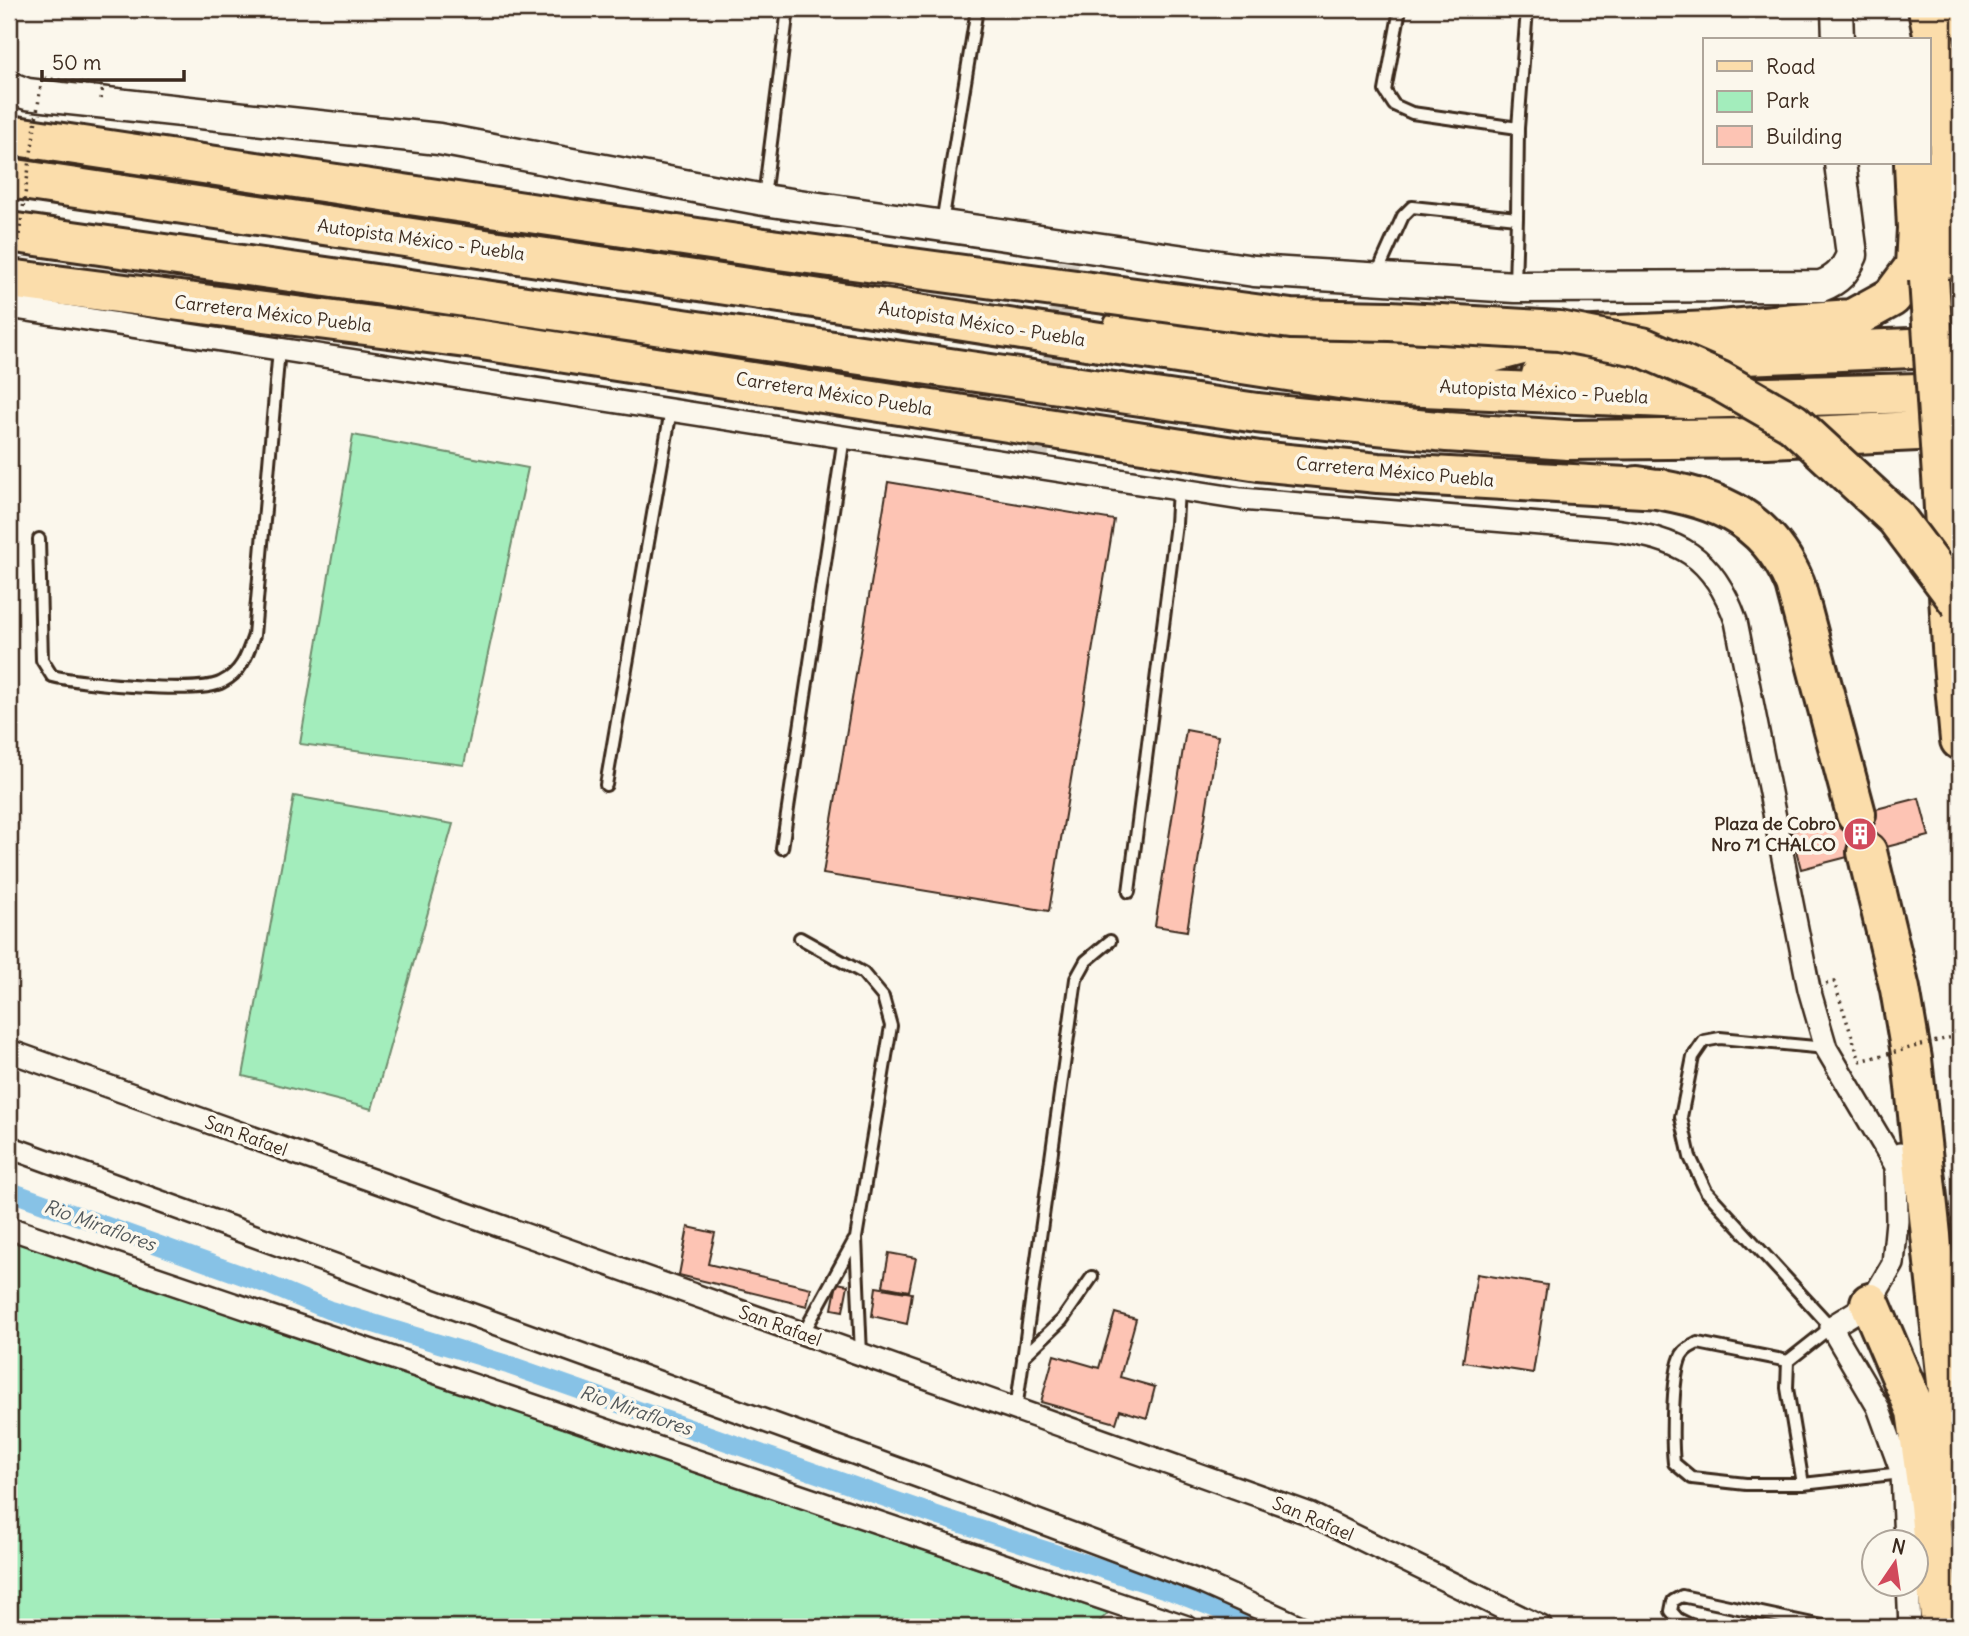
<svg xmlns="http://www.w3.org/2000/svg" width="1969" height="1636" viewBox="0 0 1969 1636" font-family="Delius,sans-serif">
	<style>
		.green { fill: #a3edbc; stroke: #6f8c6d; stroke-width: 2 }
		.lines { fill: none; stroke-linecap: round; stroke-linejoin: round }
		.canal { stroke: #87c2e6; stroke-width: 19 }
		.building { fill: #fdc4b4; stroke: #3b2a1e; stroke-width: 2 }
		.street-tunnel { stroke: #d5cec3; stroke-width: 21; stroke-dasharray: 21 10; stroke-linecap: butt }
		.lane-casing { stroke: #3b2a1e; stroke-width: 16 }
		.street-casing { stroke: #3b2a1e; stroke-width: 26 }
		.secondary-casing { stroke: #3b2a1e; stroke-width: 35 }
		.primary-casing { stroke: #3b2a1e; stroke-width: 38 }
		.highway-casing { stroke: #3b2a1e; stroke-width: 44 }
		.path { stroke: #3b2a1e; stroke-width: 3.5; stroke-dasharray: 2 5; stroke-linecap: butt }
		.lane { stroke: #fbf7ec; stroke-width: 10 }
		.street { stroke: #fbf7ec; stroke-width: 21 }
		.secondary { stroke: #fbf7ec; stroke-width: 30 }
		.primary { stroke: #fbddab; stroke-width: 33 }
		.highway { stroke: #fbddab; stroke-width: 38 }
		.highway-bridge-casing { stroke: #3b2a1e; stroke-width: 44; stroke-linecap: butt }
		.path-bridge { stroke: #3b2a1e; stroke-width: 3.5; stroke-dasharray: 2 5; stroke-linecap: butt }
		.highway-bridge { stroke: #fbddab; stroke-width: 38 }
		.labels { text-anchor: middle; stroke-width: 7; stroke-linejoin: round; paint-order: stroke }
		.street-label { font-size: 18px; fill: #3b2a1e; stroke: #fbf7ec }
		.poi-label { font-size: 18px; font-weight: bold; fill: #3b2a1e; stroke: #fbf7ec; text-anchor: end }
		.water-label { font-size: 19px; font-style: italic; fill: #52585a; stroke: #fbf7ec }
	</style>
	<rect width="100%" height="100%" fill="#fbf7ec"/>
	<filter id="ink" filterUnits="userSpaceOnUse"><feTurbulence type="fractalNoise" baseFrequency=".0143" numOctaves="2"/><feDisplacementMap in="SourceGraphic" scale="14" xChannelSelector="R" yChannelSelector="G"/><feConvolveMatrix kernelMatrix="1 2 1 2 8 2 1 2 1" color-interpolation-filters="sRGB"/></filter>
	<g filter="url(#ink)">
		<path class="green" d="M353 435 528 468 464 765 300 744Z
			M294 796 453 824 372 1109 243 1076Z
			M9 1238 1108 1613 1094 1627H9Z"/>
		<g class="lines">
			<path class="canal" d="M9 1191 269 1285 329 1310 509 1365 941 1517 1171 1591 1263 1627"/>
		</g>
		<path class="building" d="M888 482 1114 520 1049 911 823 874Z
			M1186 730 1218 736 1187 931 1155 926Z
			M1919 798 1929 836 1801 869 1791 831Z
			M688 1227 715 1233 708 1264 811 1288 807 1306 679 1275Z
			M889 1253 916 1258 909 1291 883 1286Z
			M1477 1274 1547 1285 1533 1373 1463 1362Z
			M837 1283 848 1285 843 1311 832 1309Z
			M876 1287 912 1293 907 1324 872 1316Z
			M1115 1313 1136 1319 1120 1377 1155 1387 1147 1418 1120 1410 1116 1423 1041 1402 1054 1355 1099 1368Z"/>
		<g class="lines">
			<path class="street-tunnel" d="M1036 467 1071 245"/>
			<defs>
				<path id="lane" d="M1400 9 1385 91 1394 105 1412 113 1518 128
					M764 197 788 9
					M942 223 977 9
					M1376 276 1403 216 1412 207 1517 218 1518 128 1527 9
					M1515 284 1517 218
					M39 539 42 660 52 676C79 683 200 695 222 682 242 672 247 655 254 635L279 349
					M606 785 671 410
					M782 848 844 437
					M1129 892 1176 524 1178 489
					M800 938 863 973 883 997 891 1026 856 1238 861 1355
					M803 1334 854 1241
					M1023 1357 1062 1320 1092 1277
					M1788 1361 1698 1343C1694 1345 1687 1348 1684 1352 1671 1365 1672 1444 1674 1463L1692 1478 1746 1484H1803L1902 1473
					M1016 1410 1076 979 1086 961 1110 941
					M1803 1484 1787 1388 1788 1361 1831 1327 1706 1191 1690 1157 1681 1117 1693 1057 1704 1041 1720 1038 1826 1048
					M1694 1627 1678 1619 1671 1611 1673 1601 1682 1596 1827 1627"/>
				<path id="street" d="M9 307 1241 499 1613 530C1679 539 1713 555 1736 621L1809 989 1826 1048 1896 1166
					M9 1051 1310 1514 1541 1627
					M9 1147 931 1481 1198 1581 1301 1627
					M1900 1154 1896 1166 1897 1221 1893 1264 1870 1303 1831 1327 1878 1407 1902 1473 1905 1542
					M9 1228 1187 1627
					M1908 1584 1910 1627"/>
				<path id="secondary" d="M1837 9 1838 40
					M9 87 27 94 61 98 439 139 764 200 1254 271 1515 287 1821 286C1838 280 1845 271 1852 255L1840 163"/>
				<path id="primary" d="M1958 9 1960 20"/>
				<path id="highway" d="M1928 9 1947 107 1954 281
					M9 135 771 249
					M9 178 814 298 1379 385 1687 399 1960 392
					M9 232 396 287 1257 413 1447 432 1568 440 1767 438 1960 429
					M9 279 482 340 1259 461 1378 473 1661 489
					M1123 328 1190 327 1290 335
					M1775 335 1795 323 1852 319 1892 297 1915 266 1917 228 1914 163
					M1287 360 1356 350 1481 356 1548 338 1711 331 1795 323
					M1541 375 1571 368 1621 367 1693 354 1743 355 1960 346
					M1637 486C1708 496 1765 512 1795 584L1856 814
					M1943 492 1953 664 1960 740
					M1867 852 1900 989 1912 1059 1960 1503
					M1870 1303 1916 1411 1929 1505 1941 1627"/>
			</defs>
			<use href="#lane" class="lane-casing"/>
			<use href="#street" class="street-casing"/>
			<use href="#secondary" class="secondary-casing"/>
			<use href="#primary" class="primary-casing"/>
			<use href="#highway" class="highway-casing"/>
			<path class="path" d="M1826 984 1834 982 1860 1061"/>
			<use href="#lane" class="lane"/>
			<use href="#street" class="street"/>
			<use href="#secondary" class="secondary"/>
			<use href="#primary" class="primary"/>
			<use href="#highway" class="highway"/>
			<defs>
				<path id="highway-bridge" d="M771 249 1291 319 1390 321 1559 331 1642 347 1720 381 1793 423 1896 518 1960 603
					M1929 279 1943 492"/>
			</defs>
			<use href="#highway-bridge" class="highway-bridge-casing"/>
			<path class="path-bridge" d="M9 304 42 78 103 86 101 99
				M1860 1061 1960 1035"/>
			<use href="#highway-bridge" class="highway-bridge"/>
		</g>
	</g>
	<defs>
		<symbol id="building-disc" viewBox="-11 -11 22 22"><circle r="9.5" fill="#d1495b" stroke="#fbf7ec"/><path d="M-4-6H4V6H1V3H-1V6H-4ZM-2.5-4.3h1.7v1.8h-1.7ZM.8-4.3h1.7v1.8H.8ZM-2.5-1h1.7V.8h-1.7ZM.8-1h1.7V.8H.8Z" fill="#fff"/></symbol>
	</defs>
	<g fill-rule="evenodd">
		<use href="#building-disc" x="1841" y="815" width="38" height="38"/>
	</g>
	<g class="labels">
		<g class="street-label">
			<text transform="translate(421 240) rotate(8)" y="6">Autopista México - Puebla</text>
			<text transform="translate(273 314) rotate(7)" y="6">Carretera México Puebla</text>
			<text transform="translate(982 324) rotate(9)" y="6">Autopista México - Puebla</text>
			<text transform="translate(1544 392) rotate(3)" y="6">Autopista México - Puebla</text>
			<text transform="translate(834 394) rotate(9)" y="6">Carretera México Puebla</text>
			<text transform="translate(1395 472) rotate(5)" y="6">Carretera México Puebla</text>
			<text transform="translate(246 1136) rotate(20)" y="6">San Rafael</text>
			<text transform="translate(780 1326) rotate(20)" y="6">San Rafael</text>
			<text transform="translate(1313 1519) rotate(23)" y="6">San Rafael</text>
		</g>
		<g class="poi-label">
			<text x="1836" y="830">Plaza de Cobro<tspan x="1836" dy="21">Nro 71 CHALCO</tspan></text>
		</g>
		<g class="water-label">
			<text transform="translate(100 1225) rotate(20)" y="7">Rio Miraflores</text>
			<text transform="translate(636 1410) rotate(19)" y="7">Rio Miraflores</text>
		</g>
	</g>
	<rect width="1969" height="1636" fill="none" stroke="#fbf7ec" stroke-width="35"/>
	<rect x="18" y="18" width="1934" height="1601" fill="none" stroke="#3b2a1e" stroke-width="2.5" filter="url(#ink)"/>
	<rect x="1703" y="38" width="228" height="126" fill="#fbf7ec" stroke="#aea59a" stroke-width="2"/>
	<rect x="1717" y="61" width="35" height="10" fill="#fbddab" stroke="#aea59a" stroke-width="2"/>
	<text x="1766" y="74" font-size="21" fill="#3b2a1e">Road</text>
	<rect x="1717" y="91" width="35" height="21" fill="#a3edbc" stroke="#aea59a" stroke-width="2"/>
	<text x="1766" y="108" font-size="21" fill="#3b2a1e">Park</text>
	<rect x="1717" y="126" width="35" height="21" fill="#fdc4b4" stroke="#aea59a" stroke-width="2"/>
	<text x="1766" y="144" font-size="21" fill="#3b2a1e">Building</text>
	<g transform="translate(1895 1563) rotate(13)"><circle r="33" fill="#fbf7ec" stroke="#aea59a" stroke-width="2"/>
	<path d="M0-5L12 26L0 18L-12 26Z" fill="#d1495b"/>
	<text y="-10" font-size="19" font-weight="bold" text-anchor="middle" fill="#3b2a1e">N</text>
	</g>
	<path d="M42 70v10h142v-10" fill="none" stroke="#3b2a1e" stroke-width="3.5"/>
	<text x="52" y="70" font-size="21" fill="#3b2a1e" stroke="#fbf7ec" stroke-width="5" paint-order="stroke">50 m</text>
</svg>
